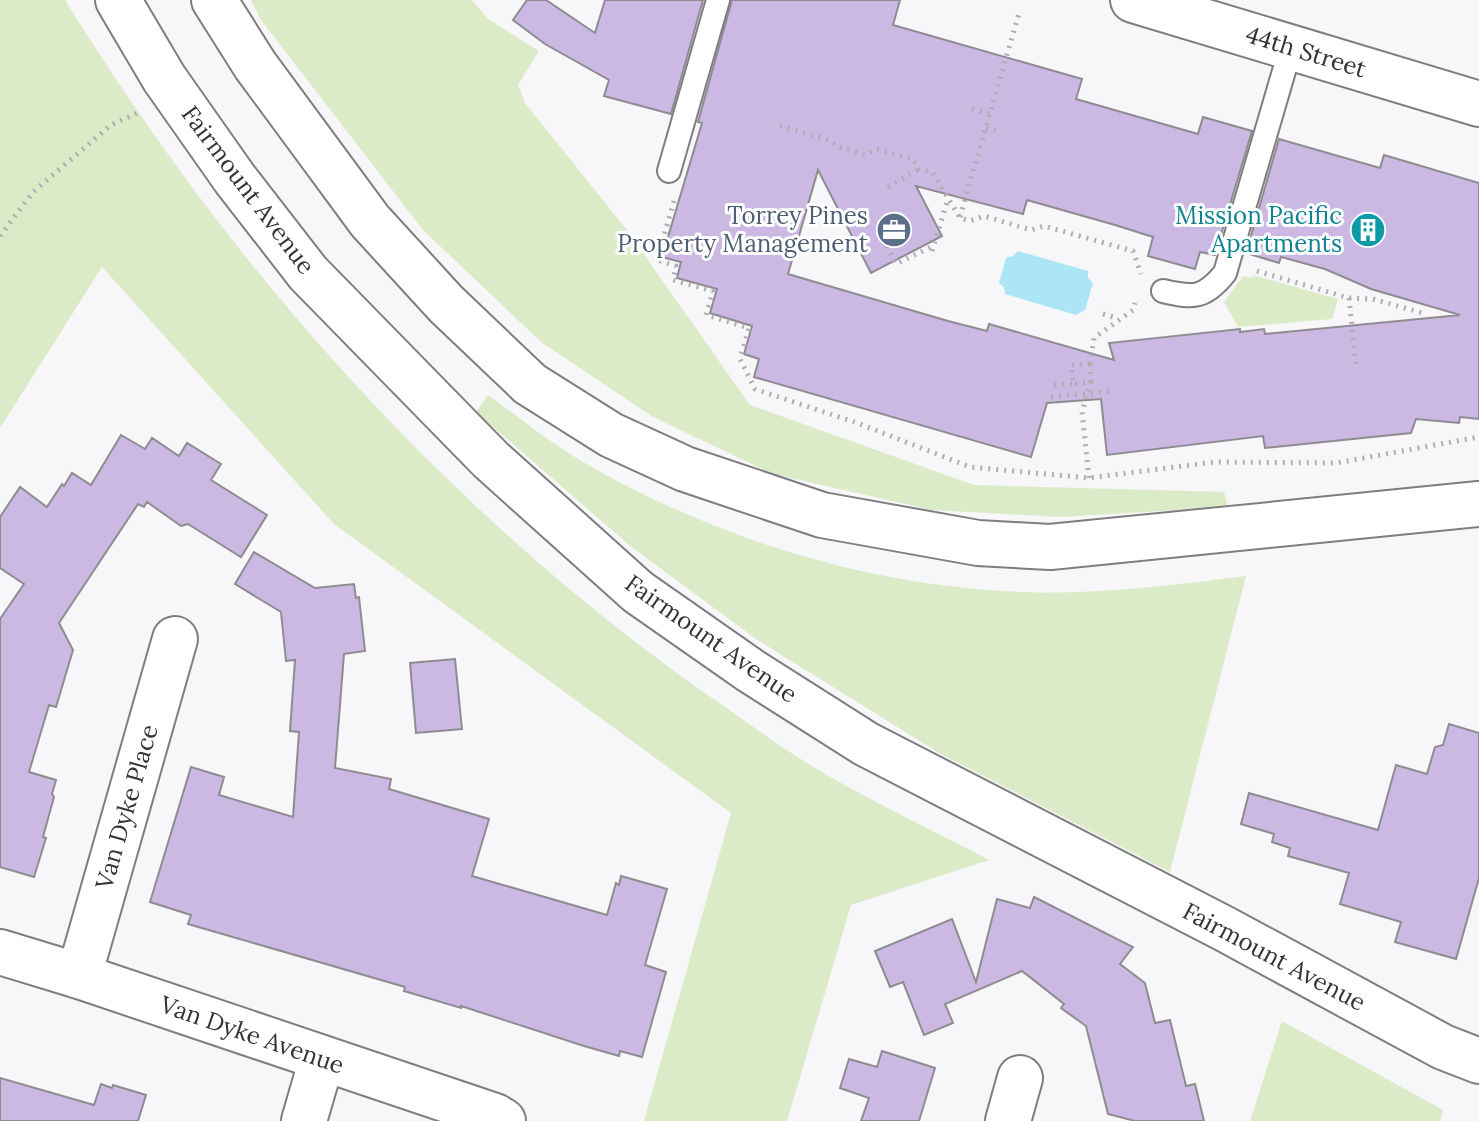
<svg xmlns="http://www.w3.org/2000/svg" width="1479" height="1121" viewBox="0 0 1479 1121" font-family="Lora,serif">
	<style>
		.green { fill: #dbebc8 }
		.water { fill: #ace5f5 }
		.building { fill: #cbb9e4; stroke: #8e8c90; stroke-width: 2 }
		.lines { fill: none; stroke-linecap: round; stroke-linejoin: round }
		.lane-casing { stroke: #7f7d81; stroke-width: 26 }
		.street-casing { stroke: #7f7d81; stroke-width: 48 }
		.secondary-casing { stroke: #7f7d81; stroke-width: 48 }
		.primary-casing { stroke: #7f7d81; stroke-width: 48 }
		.path { stroke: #aeadb0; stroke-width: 5; stroke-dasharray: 2 6; stroke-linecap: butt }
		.lane { stroke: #fff; stroke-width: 22 }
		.street { stroke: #fff; stroke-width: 44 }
		.secondary { stroke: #fff; stroke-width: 44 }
		.primary { stroke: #fff; stroke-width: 44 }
		.labels { text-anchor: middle; stroke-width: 6; stroke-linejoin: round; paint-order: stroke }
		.street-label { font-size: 24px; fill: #353435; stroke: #fff }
		.service-label { font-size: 24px; fill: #4e5e75; stroke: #fff; text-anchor: end }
		.culture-label { font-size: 24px; fill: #0d838f; stroke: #fff; text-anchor: end }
	</style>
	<rect width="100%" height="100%" fill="#f7f6f9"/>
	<path class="green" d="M0 0H65C237 278 458 524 728 709 754 727 780 747 807 763 865 799 929 828 989 860L851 905 787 1121H644L731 813 334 524 102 267 0 428Z
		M251 0H472L488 19 539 51 518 85 525 103 626 229 750 405 974 485 1224 492 1228 507 1060 517 932 510 773 474 653 417 541 342 423 230 261 20Z
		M1253 275 1338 299 1332 319 1238 327 1224 302 1243 276 1252 278Z
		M488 395C519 417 550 443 583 462 716 539 868 586 1022 592 1097 595 1172 585 1246 576L1170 872 939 753 756 639 629 545 476 412Z
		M1282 1021 1443 1110 1440 1121H1250Z"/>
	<path class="water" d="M1018 251 1088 271V278L1093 283 1085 310 1076 315 1005 294 1004 287 999 283 1006 258 1013 256Z"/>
	<path class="building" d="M527 0H546L595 33 605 0H703L671 114 604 96 609 80 545 44 513 20Z
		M732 0H900L893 25 1082 79 1076 99 1198 134 1203 117 1252 131 1215 255 1200 252 1195 269 1148 256 1153 237 1115 225 1027 200 1023 214 916 186 942 236 871 273 818 170 788 274 948 321 987 331 989 324 1114 360 1109 343 1240 329V332L1264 329 1265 334 1460 315 1371 289 1325 269 1281 257 1279 263 1246 253 1279 139 1380 168 1384 155 1479 183V419L1460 417 1459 423 1416 419 1411 433 1265 448 1263 436 1107 455 1101 399 1047 403 1031 457 754 377 759 359 744 354 752 326 710 313 717 289 677 278 681 262 662 257 702 123 698 122Z
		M121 435 145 449 152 438 179 456 187 443 221 464 211 480 267 515 241 557 188 524 181 526 147 502 144 507 138 504 59 623 73 650 56 707 49 705 29 772 56 780 52 794 54 797 43 837 46 838 34 877 0 867V619L24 584 0 568V517L20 487 47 507 62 484 64 486 72 473 91 485Z
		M254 552 315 588 354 584 356 598 359 597 365 651 344 654 335 768 391 779 389 789 489 819 472 876 607 915 616 883 619 885 621 876 667 889 645 965 666 972 642 1057 620 1051 619 1056 584 1046 461 1006V1008L404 991 405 987 188 924 191 915 150 902 191 767 224 777 219 795 293 817 299 732 290 731 295 660 286 661 281 612 235 584Z
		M455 659 462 729 416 733 410 663Z
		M1449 724 1479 733V878L1456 959 1395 942 1401 922 1340 904 1349 873 1288 856 1290 848 1272 842 1274 834 1241 824 1249 793 1378 830 1396 765 1427 774 1435 747 1443 745Z
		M1034 897 1133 947 1120 964 1145 983 1155 1023 1170 1020 1186 1086 1195 1084 1204 1121H1135L1108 1114 1086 1026 1061 1008 1064 1004 1022 971 945 1004 953 1023 924 1035 903 982 890 987 875 951 952 919 976 982 997 899 1030 908Z
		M882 1051 935 1068 919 1121H861L869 1098 840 1088 849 1059 877 1067Z
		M0 1078 94 1105 101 1084 112 1088 113 1085 146 1095 138 1121H0Z"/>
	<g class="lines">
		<defs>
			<path id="lane" d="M669 171 718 0
				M1163 291C1193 298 1204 299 1225 273L1291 47"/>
			<path id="street" d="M79 976 175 639
				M304 1121 322 1059
				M1008 1121 1020 1078"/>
			<path id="secondary" d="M1133 0 1479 104
				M0 952 79 976 495 1116 503 1121"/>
			<path id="primary" d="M118 0 164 78 235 179 308 273 491 460 638 592 751 671 866 744 1225 929 1443 1047 1479 1061
				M214 0 255 65 370 221 446 304 530 384 611 435 685 469 822 515 978 543 1050 547 1479 504"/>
		</defs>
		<use href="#lane" class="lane-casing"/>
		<use href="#street" class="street-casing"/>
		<use href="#secondary" class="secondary-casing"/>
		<use href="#primary" class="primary-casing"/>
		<path class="path" d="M972 109 990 114
			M780 126 829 140 838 147 865 155 877 149 913 159 919 169 933 173 960 218 970 221 984 216 1031 230 1044 226 1133 251 1141 274
			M986 128 1001 132
			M888 187 919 169
			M674 201 657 260 676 266 673 280 713 291 706 315 749 328 740 359 755 389 860 424 970 467 1089 478 1214 462 1336 463 1479 437
			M960 217 1019 13
			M0 236 33 192 111 125 137 113
			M887 246 896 264 933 246
			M932 251 948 199
			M1257 271 1349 298 1373 299 1426 314
			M1349 298 1356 366
			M1103 314 1117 318
			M1090 364 1094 338 1133 310 1135 303
			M1090 364 1091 382 1073 384 1071 365Z
			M1054 385 1073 384
			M1051 397 1113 391
			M1089 478 1082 412 1091 382"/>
		<use href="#lane" class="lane"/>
		<use href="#street" class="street"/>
		<use href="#secondary" class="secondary"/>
		<use href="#primary" class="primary"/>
	</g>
	<defs>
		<symbol id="office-disc" viewBox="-11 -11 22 22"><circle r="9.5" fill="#5c6f8a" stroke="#fff"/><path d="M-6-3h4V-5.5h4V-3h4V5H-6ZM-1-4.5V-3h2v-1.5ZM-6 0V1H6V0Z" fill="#fff"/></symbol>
		<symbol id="building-disc" viewBox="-11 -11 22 22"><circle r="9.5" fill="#0f9aa8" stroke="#fff"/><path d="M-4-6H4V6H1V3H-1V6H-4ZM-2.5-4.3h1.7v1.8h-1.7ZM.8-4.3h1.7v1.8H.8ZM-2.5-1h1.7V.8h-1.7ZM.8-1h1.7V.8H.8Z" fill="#fff"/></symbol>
	</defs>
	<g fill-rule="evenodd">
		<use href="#office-disc" x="874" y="210" width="40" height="40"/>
		<use href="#building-disc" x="1348" y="210" width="40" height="40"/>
	</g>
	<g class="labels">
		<g class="street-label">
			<text transform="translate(1306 52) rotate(17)" y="8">44th Street</text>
			<text transform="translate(248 190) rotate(53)" y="8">Fairmount Avenue</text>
			<text transform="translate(711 639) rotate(35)" y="8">Fairmount Avenue</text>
			<text transform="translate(127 807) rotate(-74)" y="8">Van Dyke Place</text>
			<text transform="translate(1274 957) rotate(28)" y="8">Fairmount Avenue</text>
			<text transform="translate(252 1035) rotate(19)" y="8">Van Dyke Avenue</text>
		</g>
		<g class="service-label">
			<text x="868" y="224">Torrey Pines<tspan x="868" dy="28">Property Management</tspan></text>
		</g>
		<g class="culture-label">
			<text x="1342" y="224">Mission Pacific<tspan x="1342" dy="28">Apartments</tspan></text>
		</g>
	</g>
</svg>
